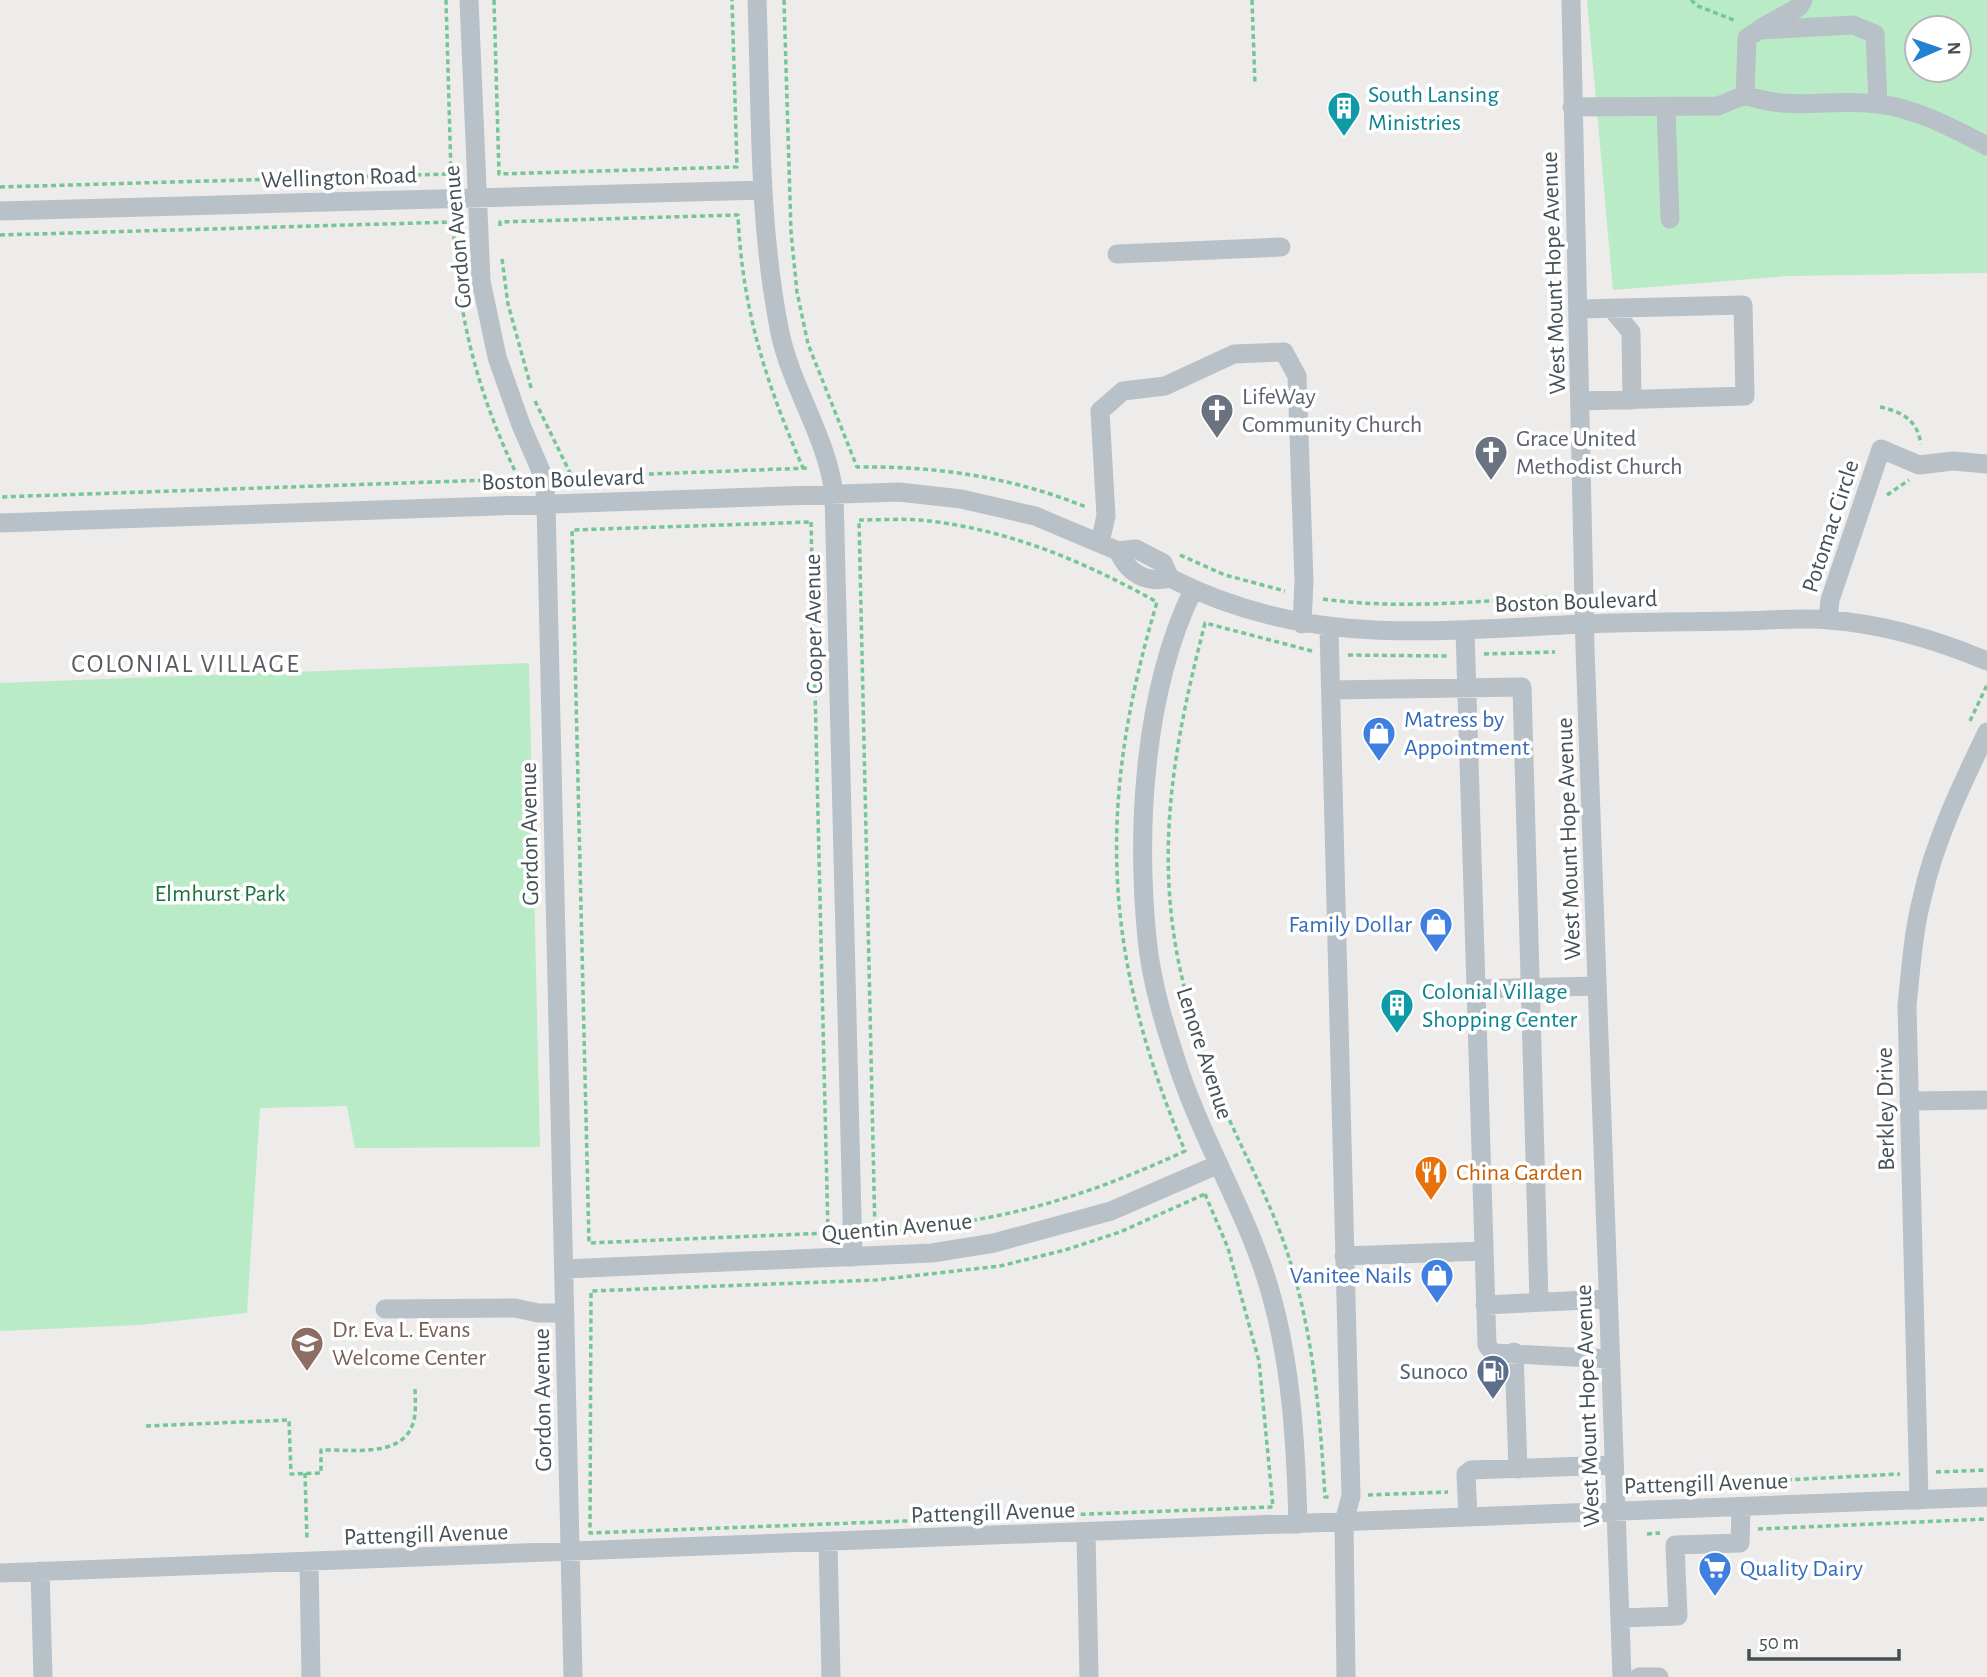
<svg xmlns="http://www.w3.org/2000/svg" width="1987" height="1677" viewBox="0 0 1987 1677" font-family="'Alegreya Sans',sans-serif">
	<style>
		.green { fill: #baebc7; fill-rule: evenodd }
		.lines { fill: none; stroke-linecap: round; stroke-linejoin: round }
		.path { stroke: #75c695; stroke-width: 3.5; stroke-dasharray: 5 3.5; stroke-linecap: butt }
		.minor { stroke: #b7c1c7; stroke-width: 19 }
		.labels { text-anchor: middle; stroke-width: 7; stroke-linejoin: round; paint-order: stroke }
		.culture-label { font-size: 24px; fill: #0d838f; stroke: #fff; text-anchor: start }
		.street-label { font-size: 24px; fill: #455157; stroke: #fff }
		.worship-label { font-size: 24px; fill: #5b616d; stroke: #fff; text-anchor: start }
		.shop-label { font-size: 24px; fill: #366cbe; stroke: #fff; text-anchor: start }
		.park-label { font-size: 24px; fill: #1b733d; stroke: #fff }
		.food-label { font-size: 24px; fill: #c56008; stroke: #fff; text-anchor: start }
		.education-label { font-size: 24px; fill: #785e54; stroke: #fff; text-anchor: start }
		.service-label { font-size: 24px; fill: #4e5e75; stroke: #fff; text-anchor: end }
		.neighbourhood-label { font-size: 26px; letter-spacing: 2px; fill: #585c60; stroke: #fff }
	</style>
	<rect width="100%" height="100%" fill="#eeebeb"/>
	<path class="green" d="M1587 0H1987V273L1788 276 1613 290ZM1917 28H1959V70H1917Z
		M529 663 540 1147 355 1148 347 1106 260 1108 247 1313 139 1325 0 1331V683Z"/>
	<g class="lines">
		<path class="path" d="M494 0 499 174 737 167 732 0
			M784 0 791 232 797 292 808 344 857 467C937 466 1012 477 1086 507
			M1252 0 1255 85
			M1691 0 1698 6 1736 21
			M0 187 451 174 446 0
			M500 226V222L738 215C742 309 766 383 803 468
			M0 235 453 222C457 314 478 396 519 479L0 497
			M502 259 508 304 532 391
			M535 401 572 477 809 468
			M1880 407C1903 412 1917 420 1921 444
			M1887 495 1909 480
			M859 520C882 520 907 518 930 521 1012 531 1085 562 1157 602 1096 807 1103 954 1185 1151 1075 1202 996 1222 875 1233Z
			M811 522 828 1233 589 1243 572 530Z
			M1180 555 1225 575 1285 591
			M1323 599C1400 610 1478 601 1554 597
			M1312 651 1205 623C1175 740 1154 847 1180 969 1189 1009 1201 1052 1217 1091 1240 1148 1272 1202 1290 1261 1314 1338 1320 1417 1325 1497H1332
			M1484 654 1555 652
			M1348 655 1449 656
			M1970 721 1987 685
			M1205 1194 1228 1248 1259 1361 1273 1507 590 1533 591 1291 876 1280 1000 1266 1065 1250 1120 1232Z
			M146 1426 289 1420 291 1474 321 1473V1450C349 1449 400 1458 412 1426 417 1415 415 1399 415 1387
			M1936 1472 1987 1470
			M305 1473 307 1541
			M1651 1487 1900 1474
			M1368 1495 1448 1492
			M1758 1529 1987 1519
			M1647 1534 1660 1533"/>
		<path class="minor" d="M469 0 481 281 497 357 521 425 544 478 546 504 573 1677
			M757 0C761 111 758 224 780 333 792 389 827 437 834 494L853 1257
			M1571 0 1585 648 1622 1677
			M1761 28 1799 7 1803 0
			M1878 104 1875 34 1853 25 1759 30 1747 38 1745 95C1793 112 1830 98 1877 104 1916 108 1953 128 1987 146
			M1572 107 1718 106 1745 95
			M1666 108 1670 219
			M0 211 763 190
			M1117 254 1281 247
			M1580 309 1743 305 1745 396 1581 401
			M1612 309 1631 332 1632 400
			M0 523 899 492 961 499 1035 516 1118 551 1136 549 1163 563 1170 578C1309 649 1435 630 1585 624 1634 622 1684 622 1733 621 1764 621 1798 617 1829 620 1883 624 1937 640 1987 661
			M1100 542 1106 516 1100 411 1123 391 1165 386 1234 354 1284 352 1297 376 1304 581 1302 624
			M1118 551C1128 573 1145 584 1170 578
			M1193 590C1144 691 1136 828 1147 938 1151 983 1166 1030 1180 1072 1206 1149 1251 1219 1272 1298 1292 1370 1296 1450 1298 1524
			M1828 619 1830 600 1881 449 1919 465 1953 461 1987 464
			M1329 628 1351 1496 1344 1522 1346 1677
			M1465 630 1487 1345 1493 1353 1610 1359
			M1331 690 1522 687 1539 1302
			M1475 989 1597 986
			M1909 1101 1987 1100
			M1344 1256 1483 1251
			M564 1269 932 1253 994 1243 1111 1211 1219 1164
			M1485 1305 1608 1299
			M385 1309 515 1308 538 1313H565
			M1514 1352 1518 1469
			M1919 1500 1907 1005C1911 969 1913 933 1922 898 1935 840 1961 786 1987 732
			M1468 1516 1466 1474 1471 1470 1614 1465
			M1086 1533 1089 1677
			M828 1543 831 1677
			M309 1563 311 1677
			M40 1571 43 1677
			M0 1573 1987 1497
			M1620 1618 1678 1616 1675 1545 1740 1543 1741 1508
			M1639 1677H1659"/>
	</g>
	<defs>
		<symbol id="building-pin" viewBox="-11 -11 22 30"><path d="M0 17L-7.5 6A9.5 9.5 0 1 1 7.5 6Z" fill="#0f9aa8" stroke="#fff"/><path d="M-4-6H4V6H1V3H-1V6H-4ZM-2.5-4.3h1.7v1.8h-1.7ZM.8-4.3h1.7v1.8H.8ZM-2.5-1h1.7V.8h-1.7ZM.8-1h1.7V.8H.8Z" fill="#fff"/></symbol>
		<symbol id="church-pin" viewBox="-11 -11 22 30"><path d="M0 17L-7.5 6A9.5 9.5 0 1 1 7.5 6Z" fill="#6b7280" stroke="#fff"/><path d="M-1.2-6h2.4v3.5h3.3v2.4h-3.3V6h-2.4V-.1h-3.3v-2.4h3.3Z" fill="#fff"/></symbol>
		<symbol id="shop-pin" viewBox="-11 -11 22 30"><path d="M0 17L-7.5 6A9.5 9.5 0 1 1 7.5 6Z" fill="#3f7fe0" stroke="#fff"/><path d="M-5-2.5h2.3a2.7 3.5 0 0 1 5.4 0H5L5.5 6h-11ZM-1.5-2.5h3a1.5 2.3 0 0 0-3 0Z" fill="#fff"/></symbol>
		<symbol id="restaurant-pin" viewBox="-11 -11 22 30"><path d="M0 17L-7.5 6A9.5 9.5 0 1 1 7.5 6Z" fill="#e8710a" stroke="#fff"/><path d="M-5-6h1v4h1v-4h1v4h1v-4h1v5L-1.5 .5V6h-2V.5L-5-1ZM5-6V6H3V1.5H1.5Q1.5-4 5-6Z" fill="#fff"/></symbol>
		<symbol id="school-pin" viewBox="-11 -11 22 30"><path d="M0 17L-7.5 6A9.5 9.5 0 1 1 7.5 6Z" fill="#8d6e63" stroke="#fff"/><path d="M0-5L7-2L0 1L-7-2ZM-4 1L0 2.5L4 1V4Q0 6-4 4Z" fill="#fff"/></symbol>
		<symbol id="fuel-pin" viewBox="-11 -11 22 30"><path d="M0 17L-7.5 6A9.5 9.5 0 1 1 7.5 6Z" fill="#5c6f8a" stroke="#fff"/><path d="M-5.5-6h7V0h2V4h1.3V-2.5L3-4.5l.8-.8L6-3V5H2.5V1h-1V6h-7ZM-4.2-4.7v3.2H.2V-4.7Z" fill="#fff"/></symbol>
		<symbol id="supermarket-pin" viewBox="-11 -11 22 30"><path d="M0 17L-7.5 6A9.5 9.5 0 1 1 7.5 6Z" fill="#3f7fe0" stroke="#fff"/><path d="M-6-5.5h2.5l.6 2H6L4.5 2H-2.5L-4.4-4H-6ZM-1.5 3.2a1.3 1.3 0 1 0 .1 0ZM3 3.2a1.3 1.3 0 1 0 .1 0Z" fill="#fff"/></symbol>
	</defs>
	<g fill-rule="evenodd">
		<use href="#building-pin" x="1325" y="89" width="38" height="52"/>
		<use href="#church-pin" x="1198" y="391" width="38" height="52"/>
		<use href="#church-pin" x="1472" y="433" width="38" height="52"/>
		<use href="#shop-pin" x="1360" y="714" width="38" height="52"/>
		<use href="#shop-pin" x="1417" y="905" width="38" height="52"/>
		<use href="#building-pin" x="1378" y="986" width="38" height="52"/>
		<use href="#restaurant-pin" x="1412" y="1153" width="38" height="52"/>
		<use href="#shop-pin" x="1418" y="1256" width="38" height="52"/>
		<use href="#school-pin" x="288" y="1324" width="38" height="52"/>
		<use href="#fuel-pin" x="1474" y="1352" width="38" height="52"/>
		<use href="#supermarket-pin" x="1696" y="1549" width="38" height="52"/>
	</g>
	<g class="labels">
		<g class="culture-label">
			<text x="1368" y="102">South Lansing<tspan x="1368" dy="28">Ministries</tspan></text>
			<text x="1422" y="999">Colonial Village<tspan x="1422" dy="28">Shopping Center</tspan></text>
		</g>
		<g class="street-label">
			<text transform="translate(339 177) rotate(-2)" y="8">Wellington Road</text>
			<text transform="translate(457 237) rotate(-95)" y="8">Gordon Avenue</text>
			<text transform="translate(1553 273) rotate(-92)" y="8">West Mount Hope Avenue</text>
			<text transform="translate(563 479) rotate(-2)" y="8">Boston Boulevard</text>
			<text transform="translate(1830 526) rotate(-72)" y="8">Potomac Circle</text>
			<text transform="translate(1576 601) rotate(-2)" y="8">Boston Boulevard</text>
			<text transform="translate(813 624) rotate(-91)" y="8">Cooper Avenue</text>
			<text transform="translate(529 834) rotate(-91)" y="8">Gordon Avenue</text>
			<text transform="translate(1568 839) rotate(-92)" y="8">West Mount Hope Avenue</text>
			<text transform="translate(1205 1053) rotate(72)" y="8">Lenore Avenue</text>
			<text transform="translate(1885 1109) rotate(-91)" y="8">Berkley Drive</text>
			<text transform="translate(897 1227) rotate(-5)" y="8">Quentin Avenue</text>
			<text transform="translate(542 1400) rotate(-91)" y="8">Gordon Avenue</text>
			<text transform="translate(1587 1406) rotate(-92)" y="8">West Mount Hope Avenue</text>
			<text transform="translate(1706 1483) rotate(-2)" y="8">Pattengill Avenue</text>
			<text transform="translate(993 1512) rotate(-2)" y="8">Pattengill Avenue</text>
			<text transform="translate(426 1534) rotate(-2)" y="8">Pattengill Avenue</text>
		</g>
		<g class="worship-label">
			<text x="1242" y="404">LifeWay<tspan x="1242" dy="28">Community Church</tspan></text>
			<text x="1516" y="446">Grace United<tspan x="1516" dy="28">Methodist Church</tspan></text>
		</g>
		<g class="shop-label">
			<text x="1404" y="727">Matress by<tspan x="1404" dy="28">Appointment</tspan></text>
			<text x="1412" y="932" text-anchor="end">Family Dollar</text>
			<text x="1412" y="1283" text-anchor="end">Vanitee Nails</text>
			<text x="1740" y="1576">Quality Dairy</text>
		</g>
		<g class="park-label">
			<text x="220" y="901">Elmhurst Park</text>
		</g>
		<g class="food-label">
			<text x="1456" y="1180">China Garden</text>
		</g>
		<g class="education-label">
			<text x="332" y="1337">Dr. Eva L. Evans<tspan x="332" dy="28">Welcome Center</tspan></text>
		</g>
		<g class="service-label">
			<text x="1468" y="1379">Sunoco</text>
		</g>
		<g class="neighbourhood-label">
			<text x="186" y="672">COLONIAL VILLAGE</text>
		</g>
	</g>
	<g transform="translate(1938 49) rotate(88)"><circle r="33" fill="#ffffff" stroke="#b5b9bc" stroke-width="2"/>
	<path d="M0-5L12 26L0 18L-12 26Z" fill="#2282d1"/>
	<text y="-10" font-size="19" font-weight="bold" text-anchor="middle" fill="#455157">N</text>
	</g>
	<path d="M1749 1649v10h150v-10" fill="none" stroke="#455157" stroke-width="3.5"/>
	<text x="1759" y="1649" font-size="21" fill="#455157" stroke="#ffffff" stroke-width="5" paint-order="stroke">50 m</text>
</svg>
